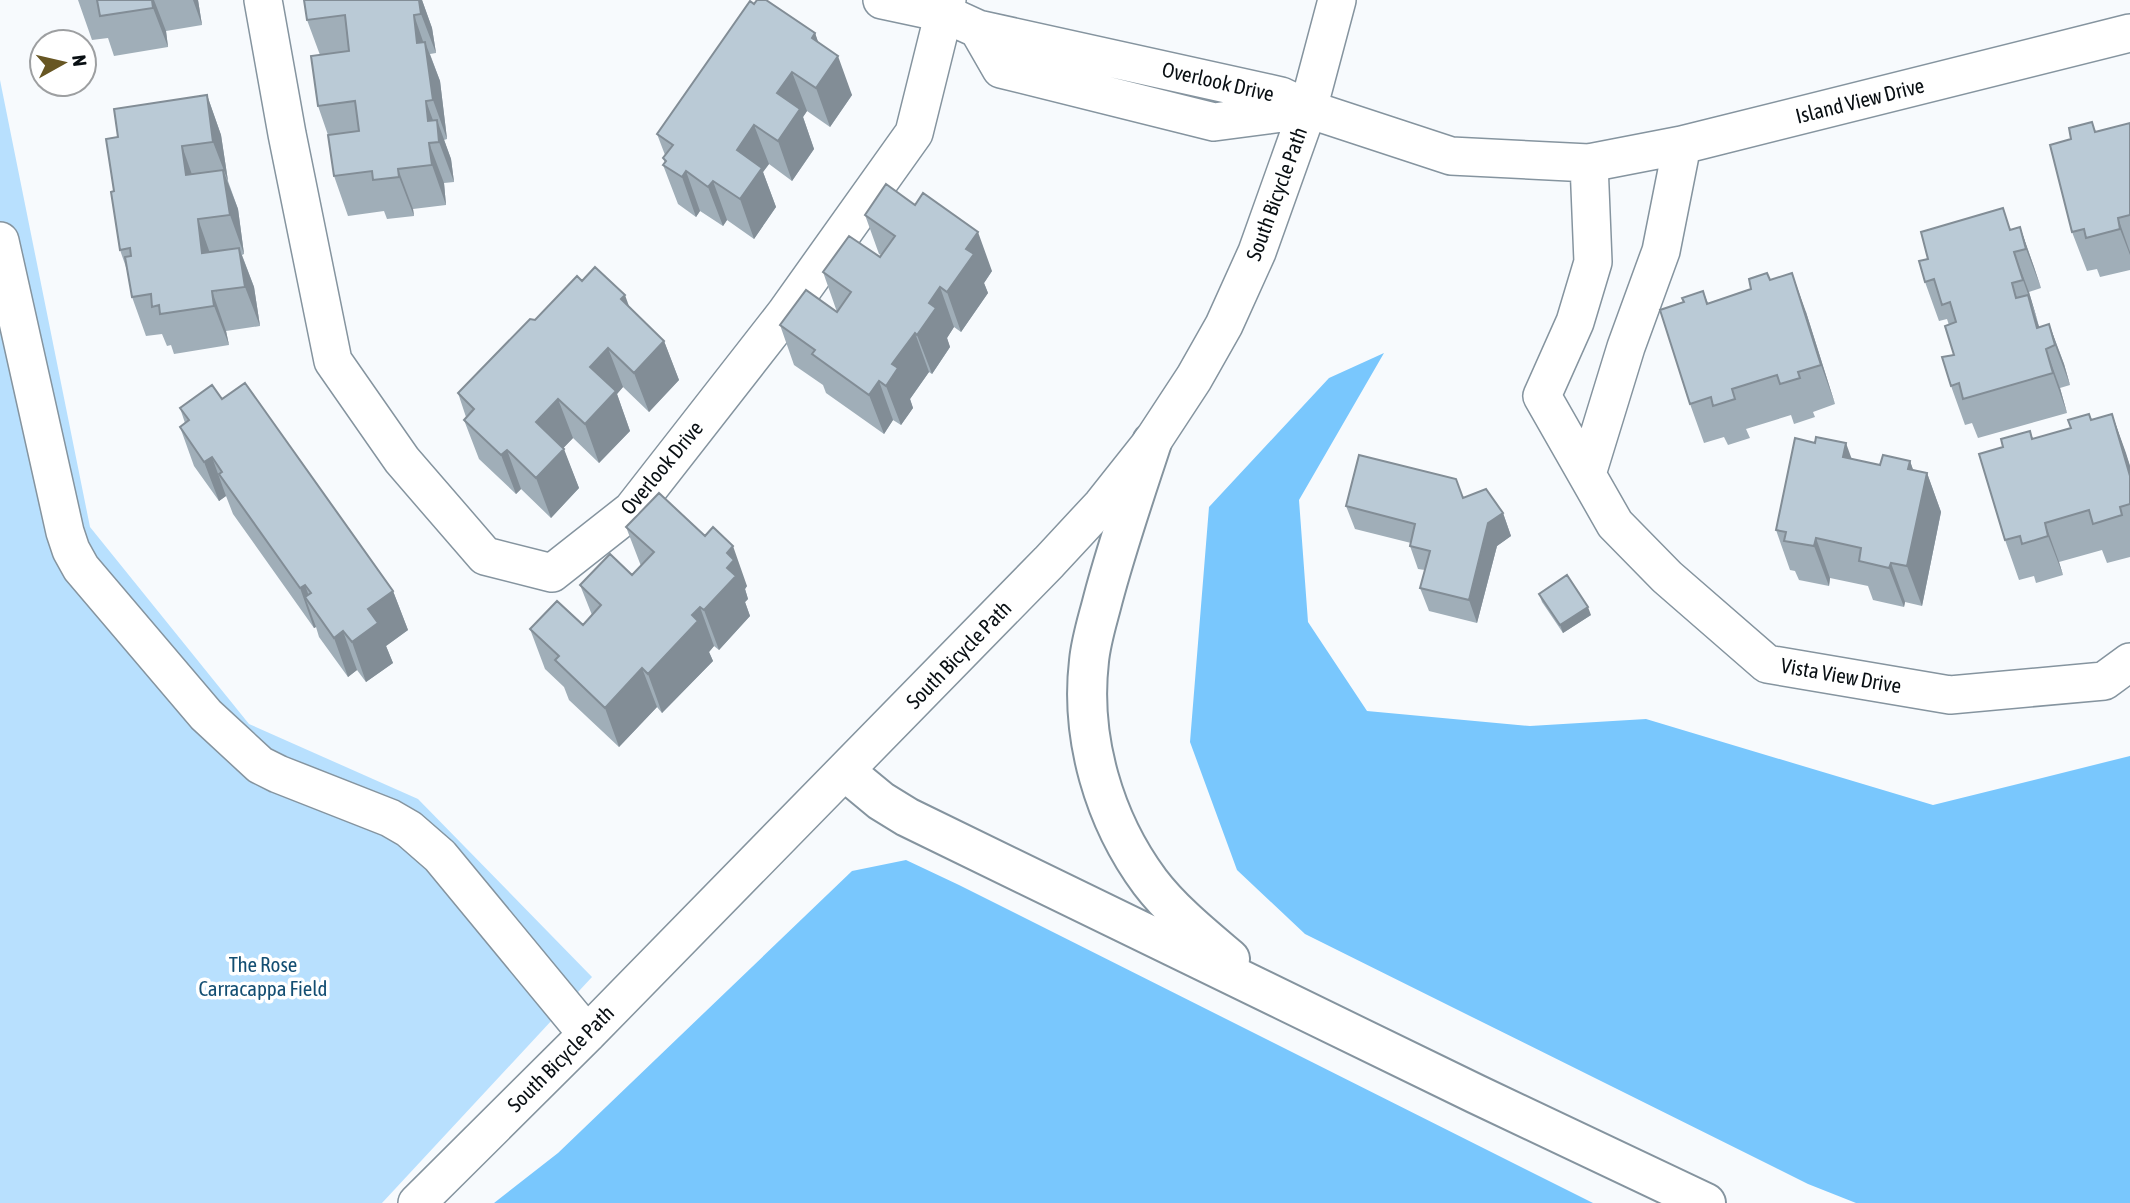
<svg xmlns="http://www.w3.org/2000/svg" width="2130" height="1203" viewBox="0 0 2130 1203" font-family="'Asap Condensed',sans-serif">
	<style>
		.green { fill: #b8e0fe }
		.forest { fill: #79c7fd }
		.lines { fill: none; stroke-linecap: round; stroke-linejoin: round }
		.minor-casing { stroke: #85949f; stroke-width: 40 }
		.highway-casing { stroke: #85949f; stroke-width: 42 }
		.minor { stroke: #fff; stroke-width: 37 }
		.highway { stroke: #fff; stroke-width: 38 }
		.wall { fill: #a0aeb8 }
		.shaded-wall { fill: #828d96 }
		.building { fill: #bacad6; stroke: #828d96; stroke-width: 2 }
		.labels { text-anchor: middle; stroke-width: 7; stroke-linejoin: round; paint-order: stroke }
		.street-label { font-size: 21px; fill: #090f13; stroke: #fff }
		.park-label { font-size: 21px; fill: #134e72; stroke: #fff }
	</style>
	<rect width="100%" height="100%" fill="#f7fafd"/>
	<path class="green" d="M0 80 90 527 249 724 418 799 592 977 382 1203H0Z"/>
	<path class="forest" d="M1384 353 1299 500 1308 622 1367 711 1530 726 1646 719 1933 805 2130 756V1203H1856L1808 1184 1305 934 1237 870 1190 742 1209 507 1329 378Z
		M906 860 959 885 1593 1203H494L558 1153 852 871Z"/>
	<g class="lines">
		<defs>
			<path id="minor" d="M263 0 287 134 333 361 402 460 485 556 552 573 632 510 785 314 914 133 947 0
				M882 0 943 13 978 29 1281 96 1308 109 1451 156 1589 163 1682 145 2130 33
				M978 29 1001 69 1214 122 1304 110
				M1589 163 1593 262 1575 322 1542 396 1615 524 1667 577 1767 664 1950 695 2104 681 2130 662
				M0 241 65 532 71 550 81 568 206 715 260 765 278 774 390 818 409 829 440 856 587 1034
				M1587 474 1626 347 1661 251 1682 145
				M417 1203 587 1034 1049 562 1102 505 1152 442 1194 378 1224 325 1257 252 1308 109 1337 0"/>
			<path id="highway" d="M1152 442C1135 494 1117 546 1103 599 1098 619 1091 640 1089 661 1080 738 1104 820 1150 882 1172 911 1203 936 1230 959
				M846 772 881 801 907 817 1476 1094 1706 1203"/>
		</defs>
		<use href="#minor" class="minor-casing"/>
		<use href="#highway" class="highway-casing"/>
		<use href="#minor" class="minor"/>
		<use href="#highway" class="highway"/>
	</g>
	<path class="wall" d="M78 0H198L202 25 166 31 168 47 114 56 108 38 92 40Z
		M304 0H422L432 28 436 53 430 54 440 81 447 139 444 140 451 159 454 182 444 183 446 205 413 209 414 216 387 219 384 211 348 216 334 176 328 135 318 106 320 55 307 20Z
		M754 4 815 33 818 42 852 95 830 127 807 111 803 117 814 149 792 181 769 164 763 172 776 207 754 239 727 220 723 226 700 211 696 217 678 204 663 165 665 163 663 158 665 155 657 134Z
		M207 95 221 135 228 181 238 209 244 254 242 255 254 287 260 326 226 331 229 345 174 354 171 345 167 346 162 334 146 336 132 297 127 270 120 250 118 137Z
		M2130 123V270L2100 277 2097 269 2087 271 2072 232 2071 139Z
		M865 215 992 271 984 283 988 293 961 332 954 327 947 338 950 347 932 374 929 372 910 399 913 408 901 425 893 420 884 434 826 393 823 385 794 365 780 325 837 312 823 272 880 257 881 255 879 254Z
		M2020 227 2034 267 2041 288 2029 292 2037 319 2039 327 2049 324 2064 364 2070 385 2060 388 2067 413 1978 438 1972 423 1965 425 1951 386 1954 355 1949 325 1947 319 1939 321 1925 282 1928 259Z
		M1770 280 1806 312 1835 404 1813 412 1815 417 1794 424 1791 415 1746 429 1750 438 1728 445 1724 437 1704 443 1690 404 1684 302 1703 291 1708 303 1751 289Z
		M582 281 629 306 664 341 679 380 649 412 623 387 617 394 630 431 599 463 573 438 563 448 579 488 551 518 521 489 516 494 479 459 464 420 466 417 458 393 535 320Z
		M222 399 393 591 408 630 386 646 393 663 366 682 357 670 348 677 319 637 316 627 314 628 233 514 226 496 219 501 194 466 180 427 185 423 180 408Z
		M2089 414 2092 420 2112 414 2130 466V557L2107 563 2102 550 2059 562 2063 575 2036 583 2034 576 2019 580 2005 540 2003 447 2030 431 2033 439 2071 428Z
		M1852 459 1880 465 1910 461 1913 470 1927 473 1941 512 1922 606 1905 602 1904 607 1873 600 1868 586 1830 578 1829 586 1799 580 1795 571 1790 570 1776 530Z
		M1463 498 1503 513 1511 536 1497 546 1477 623 1429 611 1420 588 1425 570 1418 569 1410 546 1411 543 1355 529 1346 506Z
		M626 527 747 586 745 589 748 599 745 602 750 616 719 650 714 646 709 652 713 661 662 713 657 707 619 747 569 700 564 687 545 669 530 629 583 625 592 615 580 585 632 575 641 566Z
		M1539 594 1591 615 1563 633 1542 602Z"/>
	<path class="shaded-wall" d="M152 0H154L166 31 168 47 153 8Z
		M193 0H198L202 25Z
		M419 0H422L432 28 436 53 421 14Z
		M414 15 426 50 425 42 440 81 447 139 433 100 417 43Z
		M815 33 828 70 838 56 852 95 830 127 816 88 812 38Z
		M792 72 807 111 803 117 814 149 792 181 778 141 777 93Z
		M207 95 221 135 228 181 213 142Z
		M426 101 438 134 437 120 451 159 454 182 439 142 428 121Z
		M754 125 769 164 763 172 776 207 754 239 740 199 737 150Z
		M429 143 444 183 446 205 432 165Z
		M182 146 196 186 186 175Z
		M398 169 413 209 414 216 399 177Z
		M223 170 238 209 244 254 230 215Z
		M686 171 700 211 696 217 682 177Z
		M713 181 727 220 723 226 708 187Z
		M2118 218 2130 252V255L2120 229Z
		M198 219 212 259 217 293 202 253Z
		M2020 227 2034 267 2041 288 2026 249Z
		M978 232 992 271 984 283 988 293 961 332 947 292 966 249Z
		M239 248 254 287 260 326 245 287Z
		M2014 252 2029 292 2037 319 2023 280Z
		M1792 273 1806 312 1835 404 1821 365Z
		M940 287 954 327 947 338 950 347 932 374 917 335 929 303Z
		M212 291 226 331 229 345 214 306Z
		M625 295 639 334 621 299Z
		M2028 295 2042 335 2046 349 2060 388 2067 413 2037 328Z
		M2049 324 2064 364 2070 385 2055 345Z
		M915 333 929 372 910 399 913 408 901 425 886 386 892 364Z
		M664 341 679 380 649 412 634 373Z
		M608 348 623 387 617 394 630 431 599 463 585 424 590 367Z
		M879 381 893 420 884 434 869 395Z
		M558 399 573 438 551 461 536 422Z
		M2112 414 2126 453 2130 466V476Z
		M1846 443 1860 482 1843 457Z
		M564 449 579 488 551 518 536 478Z
		M507 450 521 489 516 494 501 455Z
		M212 457 226 496 219 501 204 462Z
		M1910 461 1922 495 1927 473 1941 512 1922 606 1907 566 1908 469Z
		M1503 513 1511 536 1497 546 1477 623 1469 600 1488 523Z
		M2045 523 2059 562 2063 575 2048 536Z
		M1816 538 1830 578 1829 586 1814 546Z
		M733 546 747 586 745 589 748 599 745 602 750 616 719 650 704 610 727 553Z
		M1891 563 1905 602 1904 607 1889 568Z
		M305 585 314 610 305 597 316 627 314 628 300 588Z
		M393 591 408 630 386 646 393 663 366 682 352 642 368 609Z
		M700 607 714 646 709 652 713 661 662 713 648 674 692 615Z
		M1588 607 1591 615 1563 633 1560 625Z
		M343 631 357 670 348 677 334 638Z
		M642 668 657 707 619 747 605 708Z"/>
	<path class="building" d="M97 0H152L153 8 100 16Z
		M304 0H419L421 14 414 15 417 43 425 42 433 100 426 101 428 121 437 120 439 142 429 143 432 165 398 169 399 177 373 180 372 171 334 176 328 135 359 131 355 101 318 106 311 56 349 51 345 15 307 20Z
		M757 0H766L815 33 812 38 838 56 816 88 792 72 777 93 800 109 778 141 754 125 737 150 762 168 740 199 713 181 708 187 686 171 682 177 663 165 666 161 663 158 673 145 657 134 750 1 754 4Z
		M207 95 213 142 182 146 186 175 223 170 230 215 198 219 202 253 239 248 245 287 212 291 214 306 160 314 159 305 152 307 151 294 132 297 125 257 131 256 130 248 120 250 111 192 114 191 106 139 118 137 114 109Z
		M2092 122 2095 132 2130 123V215L2118 218 2120 229 2086 238 2084 229 2072 232 2050 145 2071 139 2069 128Z
		M886 184 915 205 923 193 978 232 966 249 974 254 947 292 940 287 929 303 936 308 917 335 915 333 892 364 898 368 886 386 879 381 869 395 812 354 815 350 780 325 806 290 837 312 851 292 823 272 849 236 880 257 895 236 865 215Z
		M2003 208 2010 230 2020 227 2026 249 2014 252 2023 280 2012 283 2016 298 2028 295 2037 328 2049 324 2055 345 2046 349 2053 373 1963 399 1959 383 1951 386 1942 357 1954 355 1945 326 1956 322 1950 302 1942 305 1934 279 1925 282 1919 261 1928 259 1921 232Z
		M595 267 625 295 621 299 664 341 634 373 608 348 590 367 616 391 585 424 558 399 536 422 564 449 536 478 507 450 501 455 464 420 474 409 458 393 530 319 535 320 577 276 582 281Z
		M1767 273 1770 280 1792 273 1821 365 1798 372 1800 378 1780 384 1777 375 1732 389 1735 399 1713 406 1711 397 1690 404 1660 310 1684 302 1682 298 1703 291 1707 304 1751 289 1749 279Z
		M245 383 393 591 368 609 378 623 352 642 343 631 334 638 305 597 311 593 305 585 300 588 219 474 222 472 212 457 204 462 180 427 189 420 180 408 212 385 222 399Z
		M2089 414 2091 420 2112 414 2130 476V504L2120 507 2122 515 2093 524 2089 510 2045 523 2048 536 2022 544 2020 536 2005 540 1979 454 2003 447 2001 439 2030 431 2032 439 2071 428 2068 420Z
		M1816 437 1846 443 1843 457 1880 465 1883 455 1910 461 1908 469 1927 473 1907 566 1891 563 1889 568 1859 561 1861 548 1816 538 1814 546 1784 541 1786 532 1776 530 1795 438 1815 443Z
		M1359 455 1456 479 1463 498 1486 489 1503 513 1488 523 1469 600 1420 588 1430 551 1410 546 1415 524 1346 506Z
		M659 493 705 536 713 527 733 546 727 553 734 560 727 568 736 576 704 610 700 607 692 615 698 621 648 674 642 668 605 708 555 660 559 656 530 629 557 601 583 625 601 605 580 585 610 554 632 575 654 552 626 527Z
		M1567 575 1588 607 1560 625 1539 594Z"/>
	<g class="labels">
		<g class="street-label">
			<text transform="translate(1218 82) rotate(13)" y="7">Overlook Drive</text>
			<text transform="translate(1860 101) rotate(-14)" y="7">Island View Drive</text>
			<text transform="translate(1277 194) rotate(-70)" y="7">South Bicycle Path</text>
			<text transform="translate(662 468) rotate(-50)" y="7">Overlook Drive</text>
			<text transform="translate(959 655) rotate(-46)" y="7">South Bicycle Path</text>
			<text transform="translate(1841 676) rotate(10)" y="7">Vista View Drive</text>
			<text transform="translate(561 1059) rotate(-45)" y="7">South Bicycle Path</text>
		</g>
		<g class="park-label">
			<text x="263" y="972">The Rose<tspan x="263" dy="24">Carracappa Field</tspan></text>
		</g>
	</g>
	<g transform="translate(63 63) rotate(82)"><circle r="33" fill="#ffffff" stroke="#9d9fa1" stroke-width="2"/>
	<path d="M0-5L12 26L0 18L-12 26Z" fill="#675623"/>
	<text y="-10" font-size="19" font-weight="bold" text-anchor="middle" fill="#090f13">N</text>
	</g>
</svg>
